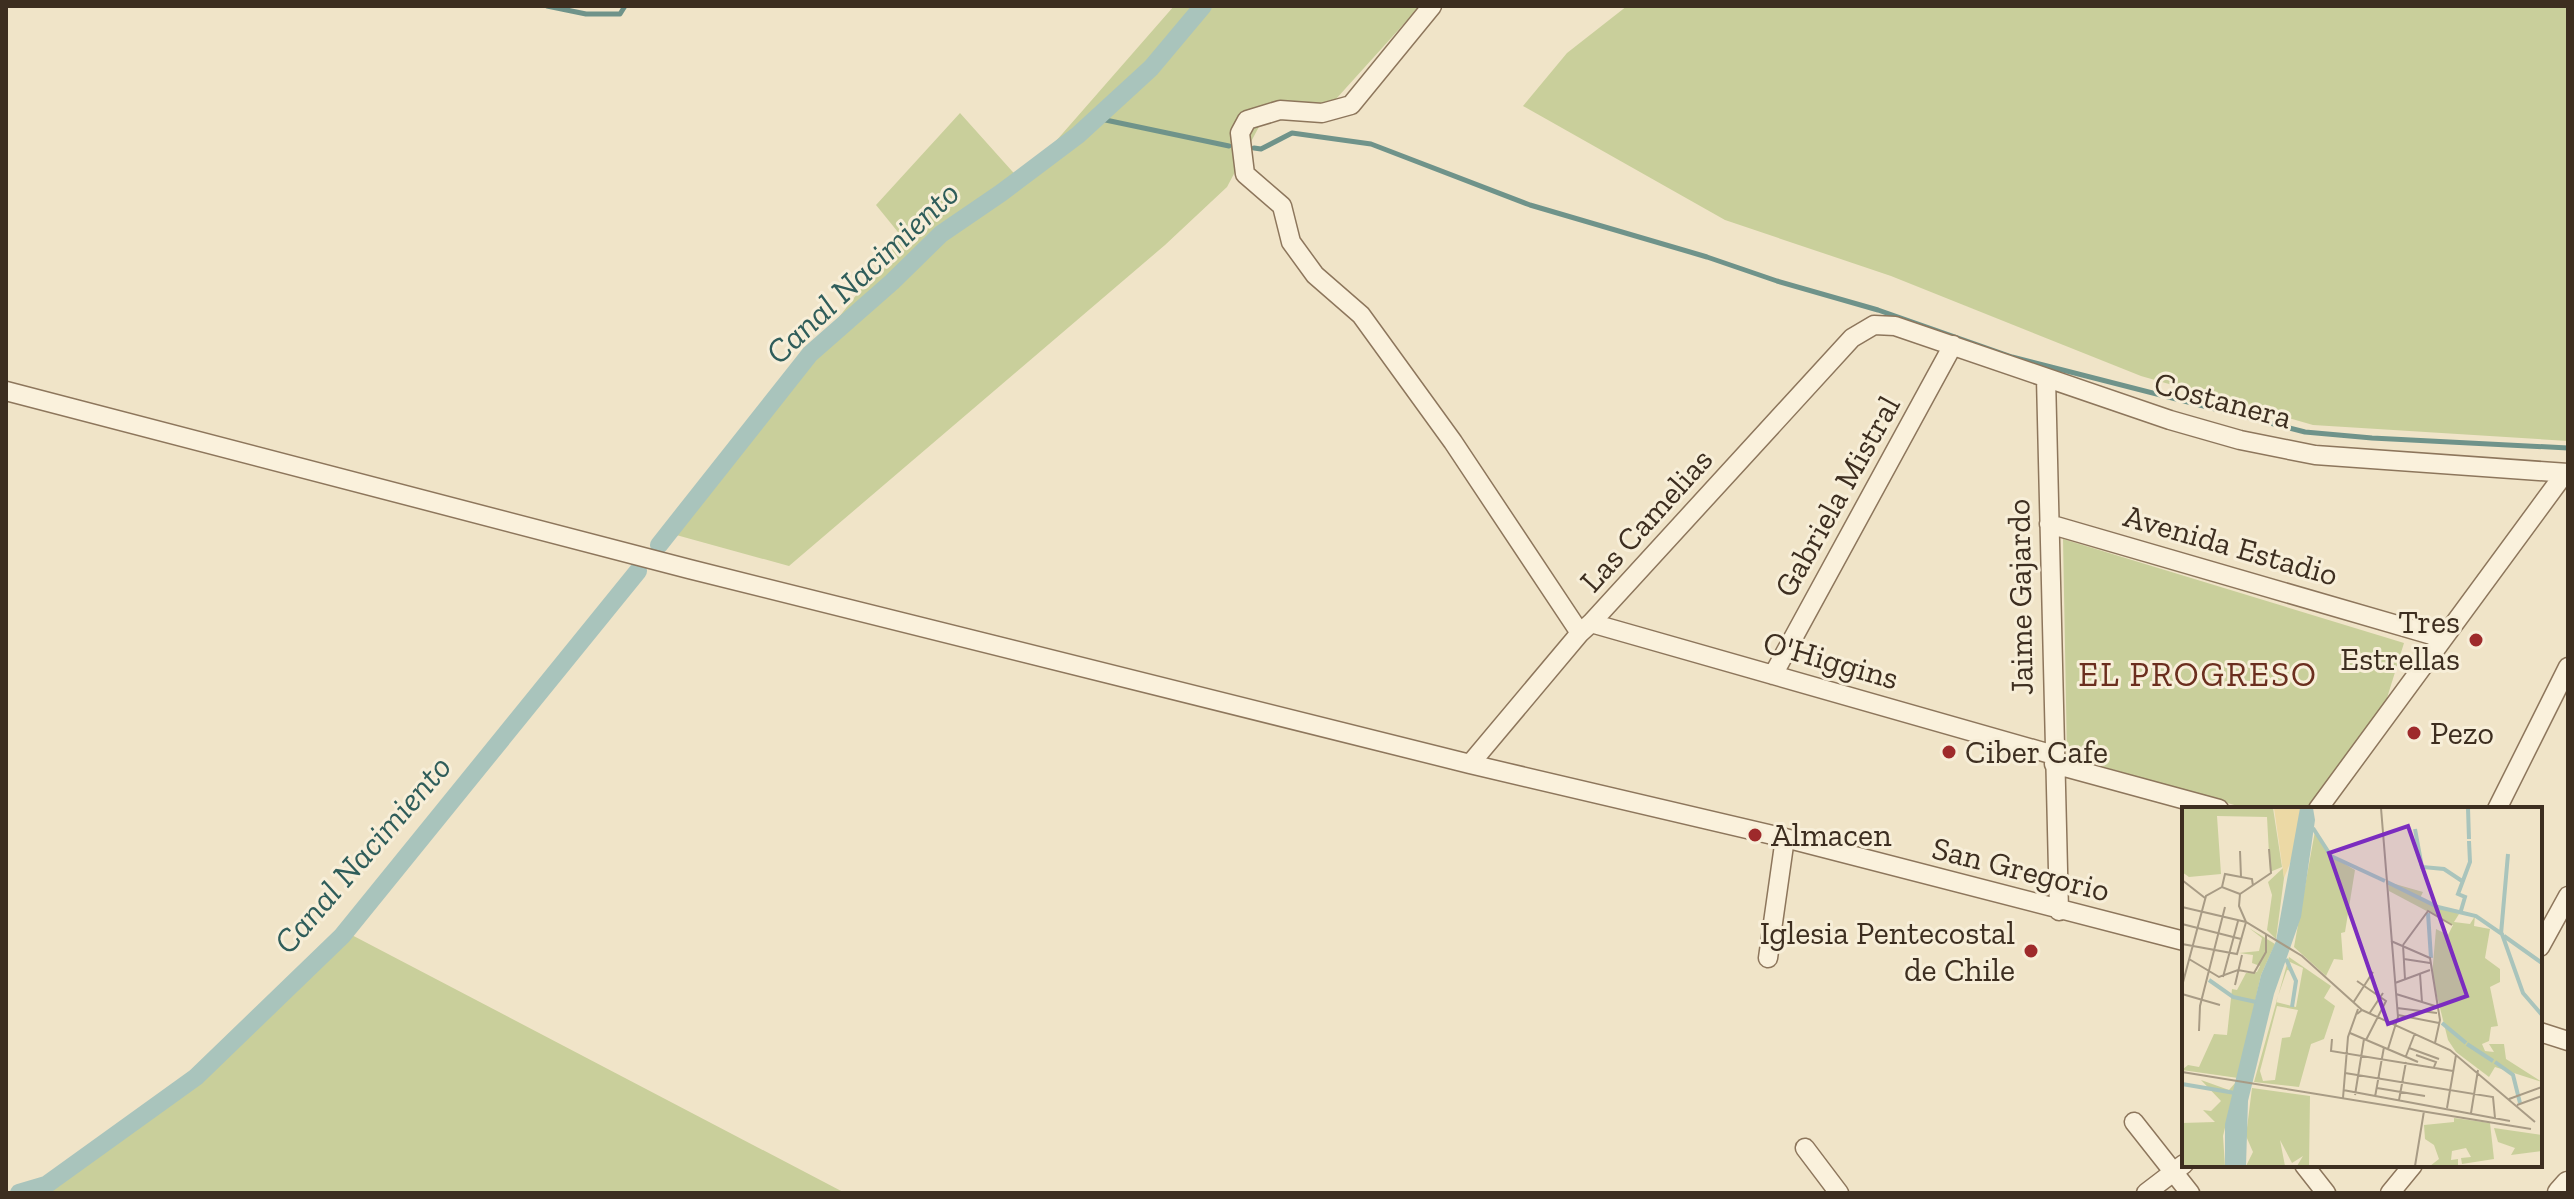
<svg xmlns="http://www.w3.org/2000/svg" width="2574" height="1199" viewBox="0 0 2574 1199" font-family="'Zilla Slab',serif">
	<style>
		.green { fill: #c9cf9b }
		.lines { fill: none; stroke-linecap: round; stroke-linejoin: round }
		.stream { stroke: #6f938a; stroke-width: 5 }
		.canal { stroke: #a9c4bc; stroke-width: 18 }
		.minor-casing { stroke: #8d765c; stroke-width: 21 }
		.tertiary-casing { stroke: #8d765c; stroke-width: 27 }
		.minor { stroke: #faf1dc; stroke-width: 18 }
		.tertiary { stroke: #faf1dc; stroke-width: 24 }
		.poi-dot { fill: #9e2a2b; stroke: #f7eed8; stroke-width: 3 }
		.labels { text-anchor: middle; stroke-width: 6; stroke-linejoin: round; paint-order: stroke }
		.street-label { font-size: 32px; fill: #3d2e20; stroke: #f7eed8 }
		.poi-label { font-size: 32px; fill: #3d2e20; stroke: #f7eed8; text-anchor: start }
		.water-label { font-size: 34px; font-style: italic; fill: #2f5d5a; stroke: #f7eed8 }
		.neighbourhood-label { font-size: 34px; letter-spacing: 2px; fill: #6b2e1e; stroke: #f7eed8 }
		.inset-river { fill: none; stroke: #a9c4bc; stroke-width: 4 }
		.inset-road { fill: none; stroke: #a89b85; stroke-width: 2 }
		.view { fill: #7b2cbf; fill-opacity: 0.15; stroke: #7b2cbf; stroke-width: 4 }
		.inset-edge { fill: none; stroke: #3d2e20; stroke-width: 4 }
	</style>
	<rect width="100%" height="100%" fill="#f0e4c8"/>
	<path class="green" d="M1174 6H1420L1336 99 1320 105 1271 104 1227 187 1165 245 789 566 669 533 902 237 876 205 960 113 1021 181Z
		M1627 6H2568V441L2313 425 2141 376 1891 276 1725 220 1523 106 1567 53Z
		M2063 539 2404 643 2379 724 2307 809H2248L2067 756Z
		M346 932 845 1193H19L46 1185 196 1077Z"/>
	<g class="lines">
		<path class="stream" d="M547 6 586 14H620L625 6
			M1096 118 1229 146
			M1254 148 1261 149 1292 133 1371 144 1530 205 1707 257 1777 281 1878 310 2012 357 2305 432 2372 438 2568 448"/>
		<path class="canal" d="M659 545 810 354 892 282 941 234 1001 193 1078 135 1151 68 1203 6
			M19 1193 46 1185 196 1077 342 936 638 571"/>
		<defs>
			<path id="minor" d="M1432 6 1351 105 1322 113 1280 110 1247 120 1240 133 1245 174 1282 206 1291 242 1315 275 1361 315 1453 442 1580 633
				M2046 378 2059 911
				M6 391 689 569 1470 764 1785 838 2184 941
				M2049 524 2442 638
				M1591 623 2054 755
				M1773 675 1953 345
				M1470 764 1580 633 1591 623 1852 338 1874 325 1895 326 2170 420 2240 440 2315 455 2568 473
				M2054 764 2219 809
				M2318 809 2565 473
				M2497 809 2568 667
				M2540 947 2568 896
				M1768 958 1785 838
				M2540 1032 2568 1041
				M2134 1122 2190 1193
				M1805 1148 1839 1193
				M2304 1165 2326 1193
				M2146 1193 2184 1164
				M2390 1193 2413 1165"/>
			<path id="tertiary" d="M2560 1193 2568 1184"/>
		</defs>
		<use href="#minor" class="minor-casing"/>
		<use href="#tertiary" class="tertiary-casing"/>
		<use href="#minor" class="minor"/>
		<use href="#tertiary" class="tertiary"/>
	</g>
	<g class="poi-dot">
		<circle cx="2476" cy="640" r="8"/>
		<circle cx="2414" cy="733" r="8"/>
		<circle cx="1949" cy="752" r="8"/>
		<circle cx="1755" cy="835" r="8"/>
		<circle cx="2031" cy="951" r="8"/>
	</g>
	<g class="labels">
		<g class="street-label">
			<text transform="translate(2223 400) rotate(15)" y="11">Costanera</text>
			<text transform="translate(1837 496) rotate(-61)" y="11">Gabriela Mistral</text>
			<text transform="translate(1646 520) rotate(-48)" y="11">Las Camelias</text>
			<text transform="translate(2231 545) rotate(16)" y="11">Avenida Estadio</text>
			<text transform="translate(2020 597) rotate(-91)" y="11">Jaime Gajardo</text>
			<text transform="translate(1831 660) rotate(16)" y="11">O'Higgins</text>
			<text transform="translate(2021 869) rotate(14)" y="11">San Gregorio</text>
		</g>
		<g class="poi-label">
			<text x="2460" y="633" text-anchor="end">Tres<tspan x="2460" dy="37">Estrellas</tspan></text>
			<text x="2430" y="744">Pezo</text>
			<text x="1965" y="763">Ciber Cafe</text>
			<text x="1771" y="846">Almacen</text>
			<text x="2015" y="944" text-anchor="end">Iglesia Pentecostal<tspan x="2015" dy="37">de Chile</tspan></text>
		</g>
		<g class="water-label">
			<text transform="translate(862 272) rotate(-43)" y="12">Canal Nacimiento</text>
			<text transform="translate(362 854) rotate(-49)" y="12">Canal Nacimiento</text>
		</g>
		<g class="neighbourhood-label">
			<text x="2198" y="686">EL PROGRESO</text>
		</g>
	</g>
	<g transform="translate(2182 807)">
		<rect width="360" height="360" fill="#f0e4c8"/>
		<path d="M0 1H91L100 60 88 65 85 10 35 9 39 67 7 70 0 65ZM133 24 149 49 173 63 163 125 159 126 161 153 152 152 144 169 112 140ZM101 61 102 71 94 132 85 123 90 88 86 75ZM206 75 241 85 238 91 277 107 272 115 288 117 293 109 292 119 308 122 303 151 318 162V175L308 180 316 219 309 220 307 234 300 237 303 244 312 245 307 237H322L324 252 360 275 313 260 307 270 274 245 266 233 250 169 254 122 266 128 271 118 207 84ZM67 121 93 137 79 168 56 271 0 263 6 258 17 260 32 227 45 228 50 182 55 183 64 166 75 165 78 159 70 156 71 148 57 146 77 144 80 131ZM107 150 149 179 142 191 153 199 142 232 129 237 117 280 72 275ZM108 155 121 161 114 200 94 195 105 163 110 164ZM95 199 116 203 108 230 100 231 93 273 81 274 78 264ZM19 273 47 283 54 275 41 329 43 359H0V316L33 315 21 303 29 304 39 294ZM70 281 128 289 127 359H115L121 349 110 356 98 333 103 359H64L71 345 64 329ZM272 311 308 316 312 352 280 357 279 351 289 350 284 341 270 344 269 353 276 352V358L248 359 257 352 252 338 243 332 242 318 272 315ZM312 321 360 328V344L329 348 333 341 316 335Z" fill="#c9cf9b" fill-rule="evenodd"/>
		<path d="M92 1H118L115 39 102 71Z" fill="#ecd9a5"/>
		<path d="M118 1H131L133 13 119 110 92 187 66 294 64 359H43V317L79 168 94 134Z" fill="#a9c4bc"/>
		<path class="inset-river" d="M286 1 287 32M131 21 149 49 203 74M233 22 240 60 262 62 280 74M205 75 256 100 294 109 320 127 341 186 360 208M246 106 249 151M278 107 283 90 276 87 288 55 287 34M319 127 326 47M322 129 360 156M104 152 114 174 110 200M27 173 51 190 74 195M260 216 284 236M285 237 311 254M313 255 331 268 338 296M0 277 53 286"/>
		<path class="inset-road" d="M199 1 216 210 206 242M58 44 59 70M0 73 23 91M40 80 43 67 70 72 71 79M58 87 89 66 87 42M58 87 57 99 64 115M0 100 64 115 120 149 180 203 175 207M0 117 59 132M209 134 248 151 258 213 253 236M0 137 55 147 64 115M221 138 246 104 270 118M221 138 223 172M7 152 37 170 56 163 72 166 84 145V128M222 152 248 156M238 167 240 195M41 170 56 114M175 174 204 194 184 233M213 176 248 163M53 178 60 148M0 179 24 89 40 80 58 87M0 187 38 198M214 187 253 199M171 196 191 165M215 201 255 206M180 203 268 243 353 315M187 207 201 186M216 208 257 216M17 224 18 199 43 100M168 226 236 255M150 232 149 244 271 264M227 241 257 252M234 248 254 255 252 260M224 249 233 226M0 265 349 322M163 266 311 290 313 311M195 281 243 289M161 283 328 314M173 288 182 232M193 290 202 240M161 291 166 230 176 202M327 292 360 280M217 293 224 255M335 298 360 289M265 301 274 248M289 306 296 263M233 359 242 304"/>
		<path class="view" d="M226 19 285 189 206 217 147 46Z"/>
		<rect width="360" height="360" class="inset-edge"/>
	</g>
	<rect width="2574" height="1199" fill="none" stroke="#3d2e20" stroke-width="16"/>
</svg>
